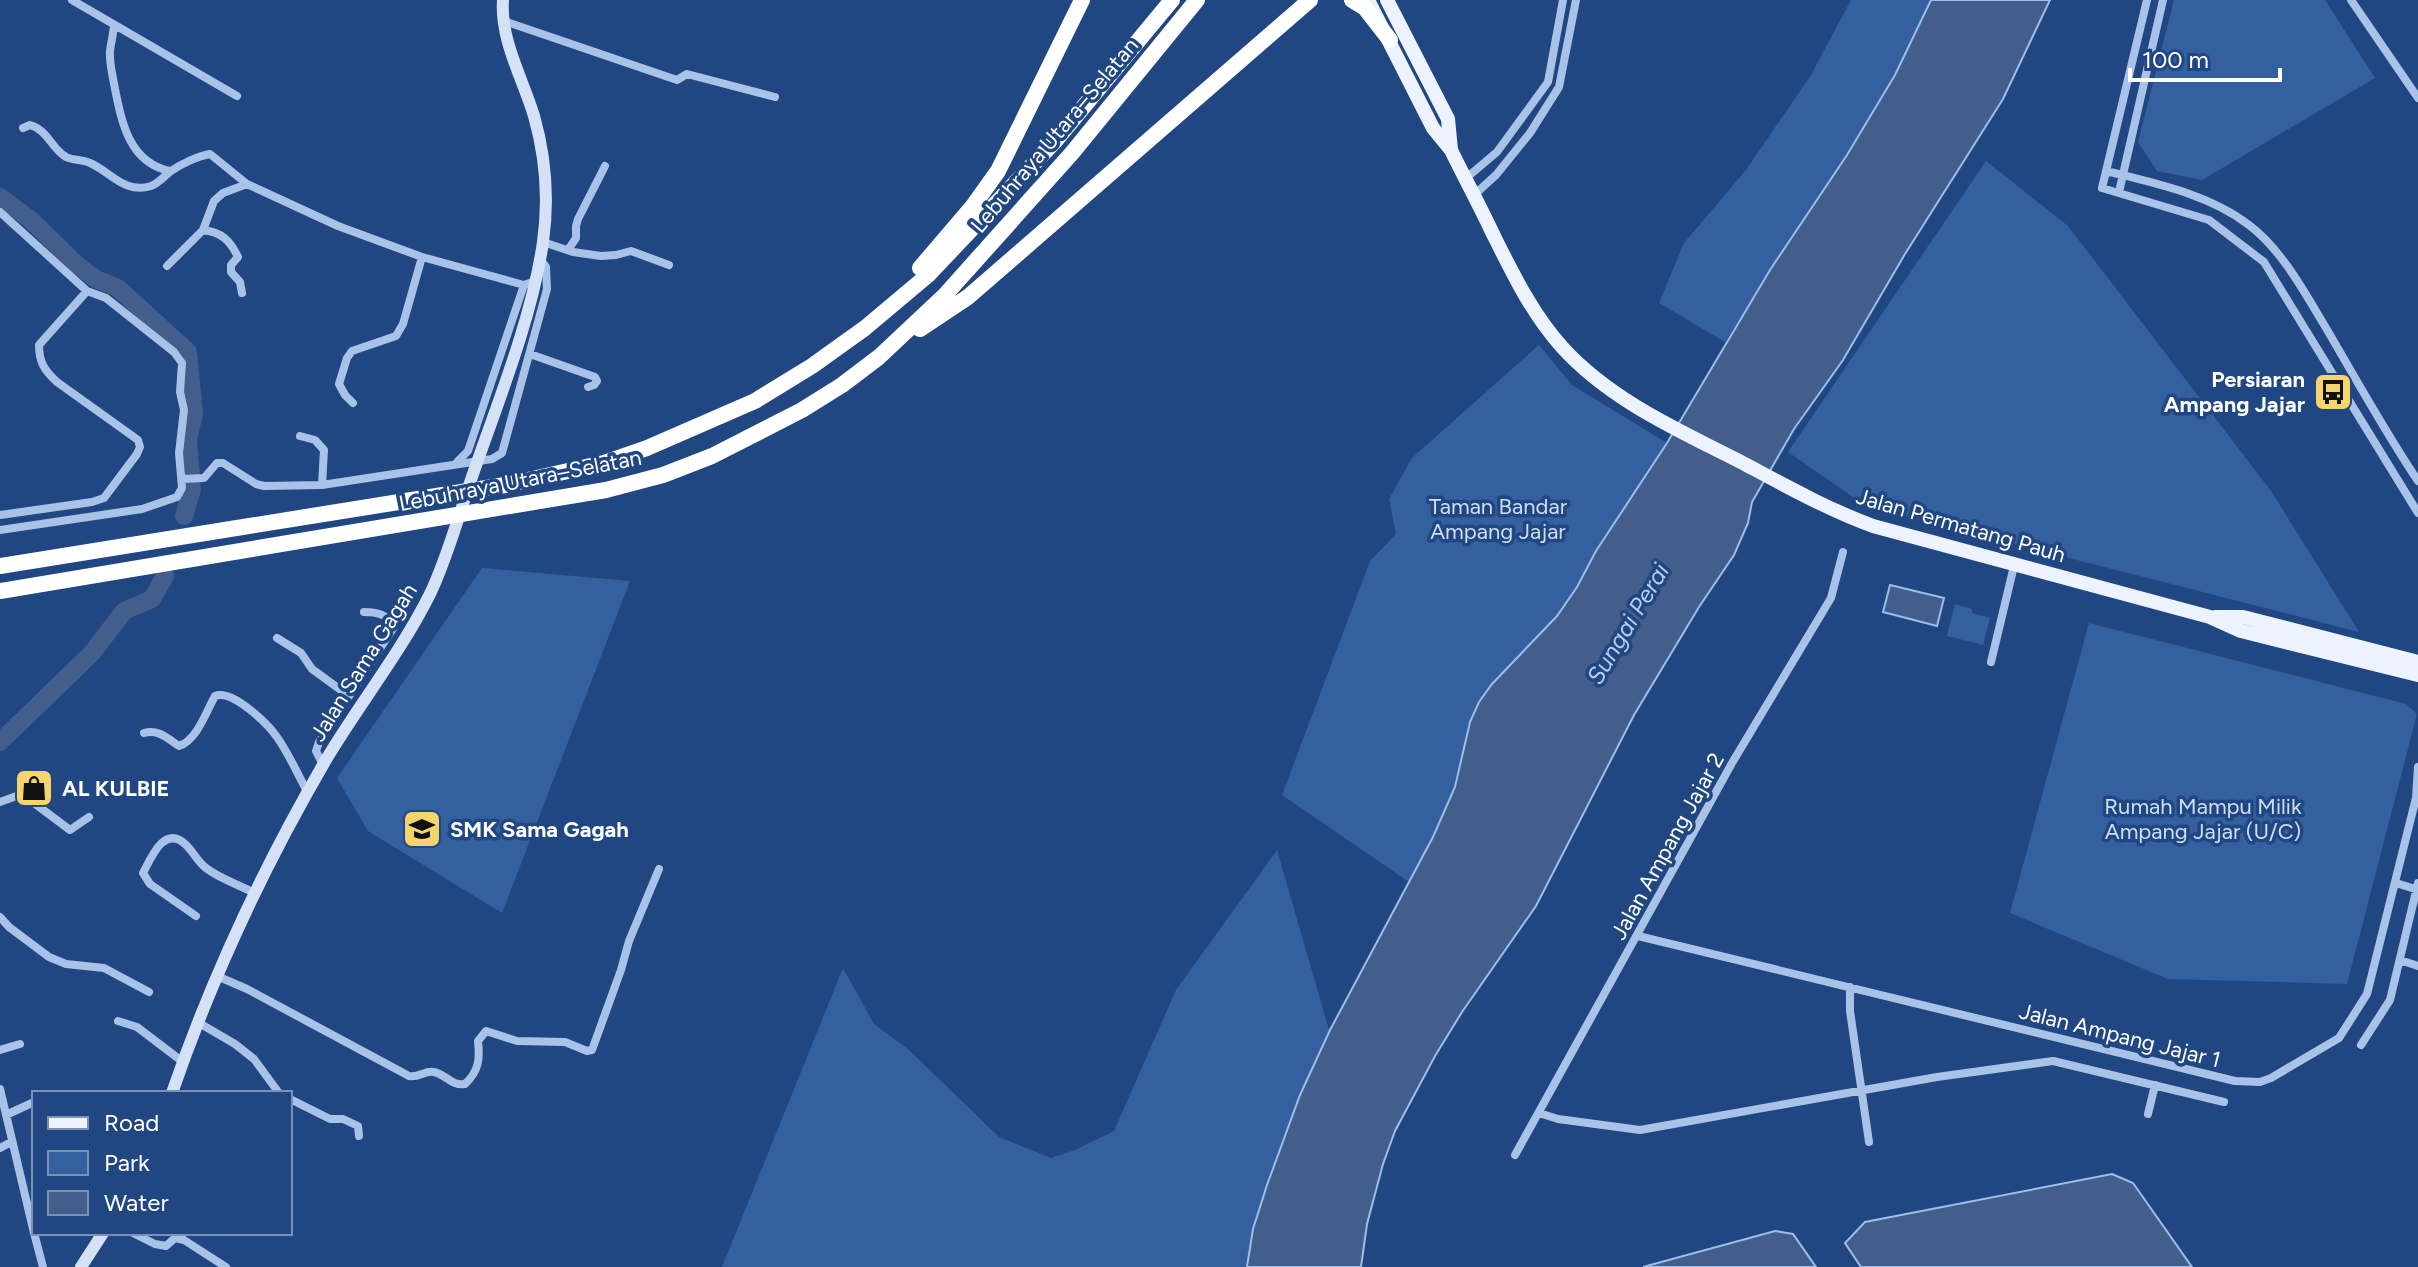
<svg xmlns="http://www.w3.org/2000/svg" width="2418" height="1267" viewBox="0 0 2418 1267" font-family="Figtree,sans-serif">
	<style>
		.green { fill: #3560a0 }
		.water { fill: #435e8a; stroke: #9dbdea; stroke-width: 2 }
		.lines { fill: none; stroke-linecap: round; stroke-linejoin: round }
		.river { stroke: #435e8a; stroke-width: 18 }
		.street { stroke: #a9c3e8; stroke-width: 8 }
		.secondary { stroke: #d4e1f7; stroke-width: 12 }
		.primary { stroke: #ecf2fe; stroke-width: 14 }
		.highway { stroke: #fff; stroke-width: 16 }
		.labels { text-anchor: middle; stroke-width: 7; stroke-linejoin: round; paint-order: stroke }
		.street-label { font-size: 22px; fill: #fff; stroke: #214783 }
		.poi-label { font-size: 22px; font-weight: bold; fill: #fff; stroke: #214783; text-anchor: start }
		.park-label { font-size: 22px; fill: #cddef6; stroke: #214783 }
		.water-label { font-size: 24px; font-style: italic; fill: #b5cdf0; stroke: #214783 }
	</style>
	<rect width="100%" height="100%" fill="#214783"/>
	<path class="green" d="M1851 0H1931C1919 26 1907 53 1893 77 1842 169 1780 253 1725 342L1659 303 1684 243 1746 170 1811 75Z
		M2174 0H2325L2375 78 2202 180 2157 171 2138 142Z
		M1986 161 2068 226 2271 491 2359 632 1866 506 1788 452Z
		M1539 345 1572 385 1667 443 1596 551 1577 587 1557 616 1534 641 1470 722 1455 787 1433 837 1409 882 1282 795 1370 561 1396 534 1389 499 1412 458Z
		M482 568 630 581 502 913 368 831 337 778Z
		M1955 604 1972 609V613L1990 618 1983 645 1947 636Z
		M2089 623 2406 704 2417 714 2347 984 2168 979 2010 913Z
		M1277 850 1329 1030C1295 1106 1261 1184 1247 1267H722L843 968 874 1024 909 1050 999 1137 1051 1158 1075 1150 1114 1131 1176 990Z"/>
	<path class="water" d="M1931 0H2050L2003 99 1905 254 1843 360 1794 429 1752 502 1748 523 1734 555 1699 607 1634 715 1536 906 1462 1012 1435 1056 1395 1131 1383 1164 1367 1224 1361 1267H1247L1253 1229 1267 1185 1300 1095 1330 1030 1433 837 1455 787 1470 722 1479 702 1492 684 1557 616 1577 587 1596 551 1667 443 1770 270 1847 155 1895 75Z
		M1890 585 1944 598 1937 626 1883 612Z
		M2112 1174 2133 1183 2192 1267H1861L1845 1243 1865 1222Z
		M1775 1231 1793 1234 1816 1267H1643Z"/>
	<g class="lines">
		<path class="river" d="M0 197 31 220 77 265 96 279 118 288 188 352 194 413 188 440 192 490 184 516
			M0 742 92 653 124 611 152 599 165 576"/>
		<path class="street" d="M72 0 237 96
			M2147 0 2102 188 2209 220 2264 262 2418 513
			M2351 0 2418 98
			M504 21 677 80 687 74 775 97
			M114 26C113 35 111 43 110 51 109 63 113 77 115 89 122 124 130 163 170 171
			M23 128 30 125C48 130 51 148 66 157 74 161 83 159 90 163 111 172 124 194 151 186 159 183 164 176 171 171 181 164 198 156 210 154L247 184 338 226 422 257 524 285 535 281
			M2106 171C2154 183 2209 194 2249 225 2282 250 2305 293 2326 328 2356 379 2385 432 2418 481
			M1465 179 1497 152 1548 82 1563 0
			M2119 192 2163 0
			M1474 195 1496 175 1530 133 1559 87 1576 0
			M0 212 87 291 106 298 174 352 182 363 180 392 184 410 179 453 182 488 177 497 142 509 0 530
			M203 230C221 232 230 240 238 257L231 265V272L240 282 242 293
			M543 242 573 252 601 256 616 255 631 251 669 265
			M568 250 576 238V226L578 219 605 166
			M167 266 203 230 214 201 223 193 247 184
			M530 354 595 377 597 381 594 385 588 387
			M353 403 345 395 339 384 347 358 352 351 396 336 403 324 422 257
			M300 436 315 440 324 450 322 485
			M457 462 468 451 524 285
			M182 479 204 478 217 463H223L256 484 264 486 322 485 492 459 502 453 547 289 546 267 540 259
			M0 515 92 502 104 498 137 454 140 447 138 440 57 382C44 370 39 362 39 345L87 291
			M277 638 301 653 312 669 349 696
			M1991 662 2014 566
			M144 733C158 729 167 738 179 746 197 740 206 712 215 696 232 689 267 723 277 737 289 754 298 775 308 793
			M323 765 316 751 319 742 394 627C388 614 376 612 364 612
			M0 802 22 794 70 830 89 817
			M2396 883 2418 890
			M196 916 150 884 143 873C151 858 164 825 185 844 193 851 197 861 206 868 220 879 240 885 256 894
			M0 917 9 927 49 957 66 964 104 968 149 992
			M1638 936 2235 1081 2260 1082 2271 1078 2339 1038 2367 994 2416 798 2418 767
			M2400 960 2418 966
			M217 976 247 989 409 1076C419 1078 425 1070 434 1072 447 1075 451 1086 465 1084 479 1071 480 1059 478 1041L486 1031 517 1041 565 1042 587 1051 592 1050 621 970 629 941 659 869
			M1850 987V1011L1869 1142
			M118 1021 137 1027 183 1062
			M199 1023 235 1044 254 1059 279 1093
			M2361 1045 2390 1000 2418 883
			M0 1050 20 1044
			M0 1089 34 1233
			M290 1099 330 1119H343L358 1126 359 1136
			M1539 1113 1558 1119 1640 1130 1937 1077 2053 1061 2224 1102
			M2148 1114 2155 1085
			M6 1115 34 1102
			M0 1148 11 1142
			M1515 1155 1732 763 1831 598 1843 552
			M34 1233 43 1267
			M133 1233 155 1244 166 1246 175 1238 184 1240 226 1267"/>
		<path class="secondary" d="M172 1093C212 977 265 864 327 758 360 703 401 652 430 594 447 559 460 511 473 474 498 402 532 318 543 242 549 199 546 158 534 116 523 79 500 40 503 0
			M81 1267 103 1233"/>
		<path class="primary" d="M1368 0 1433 128 1451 150C1464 177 1479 204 1492 232 1512 272 1532 314 1562 347 1610 400 1678 430 1741 462 1784 485 1827 509 1873 526L2210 617 2241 631 2418 675
			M1387 0 1448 119 1451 150
			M2215 617H2243L2418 662"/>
		<path class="highway" d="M1352 0 1365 8 1390 40
			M920 268 973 206 998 171 1082 0
			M920 329 968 297 1310 0
			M0 566 505 485 604 463 647 448 755 401 812 366 865 328 928 275 1056 140 1172 0
			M0 591 606 490 663 475 712 456 802 410 842 385 879 357 945 295 1072 153 1197 0"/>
	</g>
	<defs>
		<symbol id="bus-square" viewBox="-11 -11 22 22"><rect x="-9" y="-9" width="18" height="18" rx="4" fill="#f5d46b" stroke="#214783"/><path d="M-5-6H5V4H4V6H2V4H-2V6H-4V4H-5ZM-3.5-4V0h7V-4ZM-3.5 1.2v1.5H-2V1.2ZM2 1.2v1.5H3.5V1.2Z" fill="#111"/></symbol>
		<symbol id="shop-square" viewBox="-11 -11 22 22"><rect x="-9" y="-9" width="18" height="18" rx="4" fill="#f5d46b" stroke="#214783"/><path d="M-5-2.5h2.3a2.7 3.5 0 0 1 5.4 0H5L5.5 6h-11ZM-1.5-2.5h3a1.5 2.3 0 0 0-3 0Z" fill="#111"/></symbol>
		<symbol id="school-square" viewBox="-11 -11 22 22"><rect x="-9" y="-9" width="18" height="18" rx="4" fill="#f5d46b" stroke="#214783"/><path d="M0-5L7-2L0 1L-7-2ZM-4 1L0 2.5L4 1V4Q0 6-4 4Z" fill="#111"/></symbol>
	</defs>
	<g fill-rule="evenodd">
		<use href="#bus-square" x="2311" y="370" width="44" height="44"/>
		<use href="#shop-square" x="12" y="766" width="44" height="44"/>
		<use href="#school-square" x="400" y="807" width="44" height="44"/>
	</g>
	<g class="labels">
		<g class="street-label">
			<text transform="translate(1054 135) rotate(-50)" y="8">Lebuhraya Utara–Selatan</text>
			<text transform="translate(520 480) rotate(-11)" y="8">Lebuhraya Utara–Selatan</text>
			<text transform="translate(1961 525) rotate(16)" y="8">Jalan Permatang Pauh</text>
			<text transform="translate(363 662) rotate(-58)" y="8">Jalan Sama Gagah</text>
			<text transform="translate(1667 846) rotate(-61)" y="8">Jalan Ampang Jajar 2</text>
			<text transform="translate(2120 1035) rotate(14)" y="8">Jalan Ampang Jajar 1</text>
		</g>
		<g class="poi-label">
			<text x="2305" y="387" text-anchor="end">Persiaran<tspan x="2305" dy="25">Ampang Jajar</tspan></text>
			<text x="62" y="796">AL KULBIE</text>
			<text x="450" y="837">SMK Sama Gagah</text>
		</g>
		<g class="park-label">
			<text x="1498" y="514">Taman Bandar<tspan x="1498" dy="25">Ampang Jajar</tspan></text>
			<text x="2203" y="814">Rumah Mampu Milik<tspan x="2203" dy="25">Ampang Jajar (U/C)</tspan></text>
		</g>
		<g class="water-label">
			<text transform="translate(1628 624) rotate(-59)" y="8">Sungai Perai</text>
		</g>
	</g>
	<rect x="32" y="1091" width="260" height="144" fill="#214783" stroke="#7a91b5" stroke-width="2"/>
	<rect x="48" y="1117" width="40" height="12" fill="#ecf2fe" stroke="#7a91b5" stroke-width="2"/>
	<text x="104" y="1131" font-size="24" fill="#ffffff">Road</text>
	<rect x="48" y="1151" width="40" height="24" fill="#3560a0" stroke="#7a91b5" stroke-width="2"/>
	<text x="104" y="1171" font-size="24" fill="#ffffff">Park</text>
	<rect x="48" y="1191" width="40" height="24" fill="#435e8a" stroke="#7a91b5" stroke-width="2"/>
	<text x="104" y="1211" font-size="24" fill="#ffffff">Water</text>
	<path d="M2130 68v12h150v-12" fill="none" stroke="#ffffff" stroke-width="4"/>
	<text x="2142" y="68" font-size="24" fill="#ffffff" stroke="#214783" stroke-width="6" paint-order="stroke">100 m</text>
</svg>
